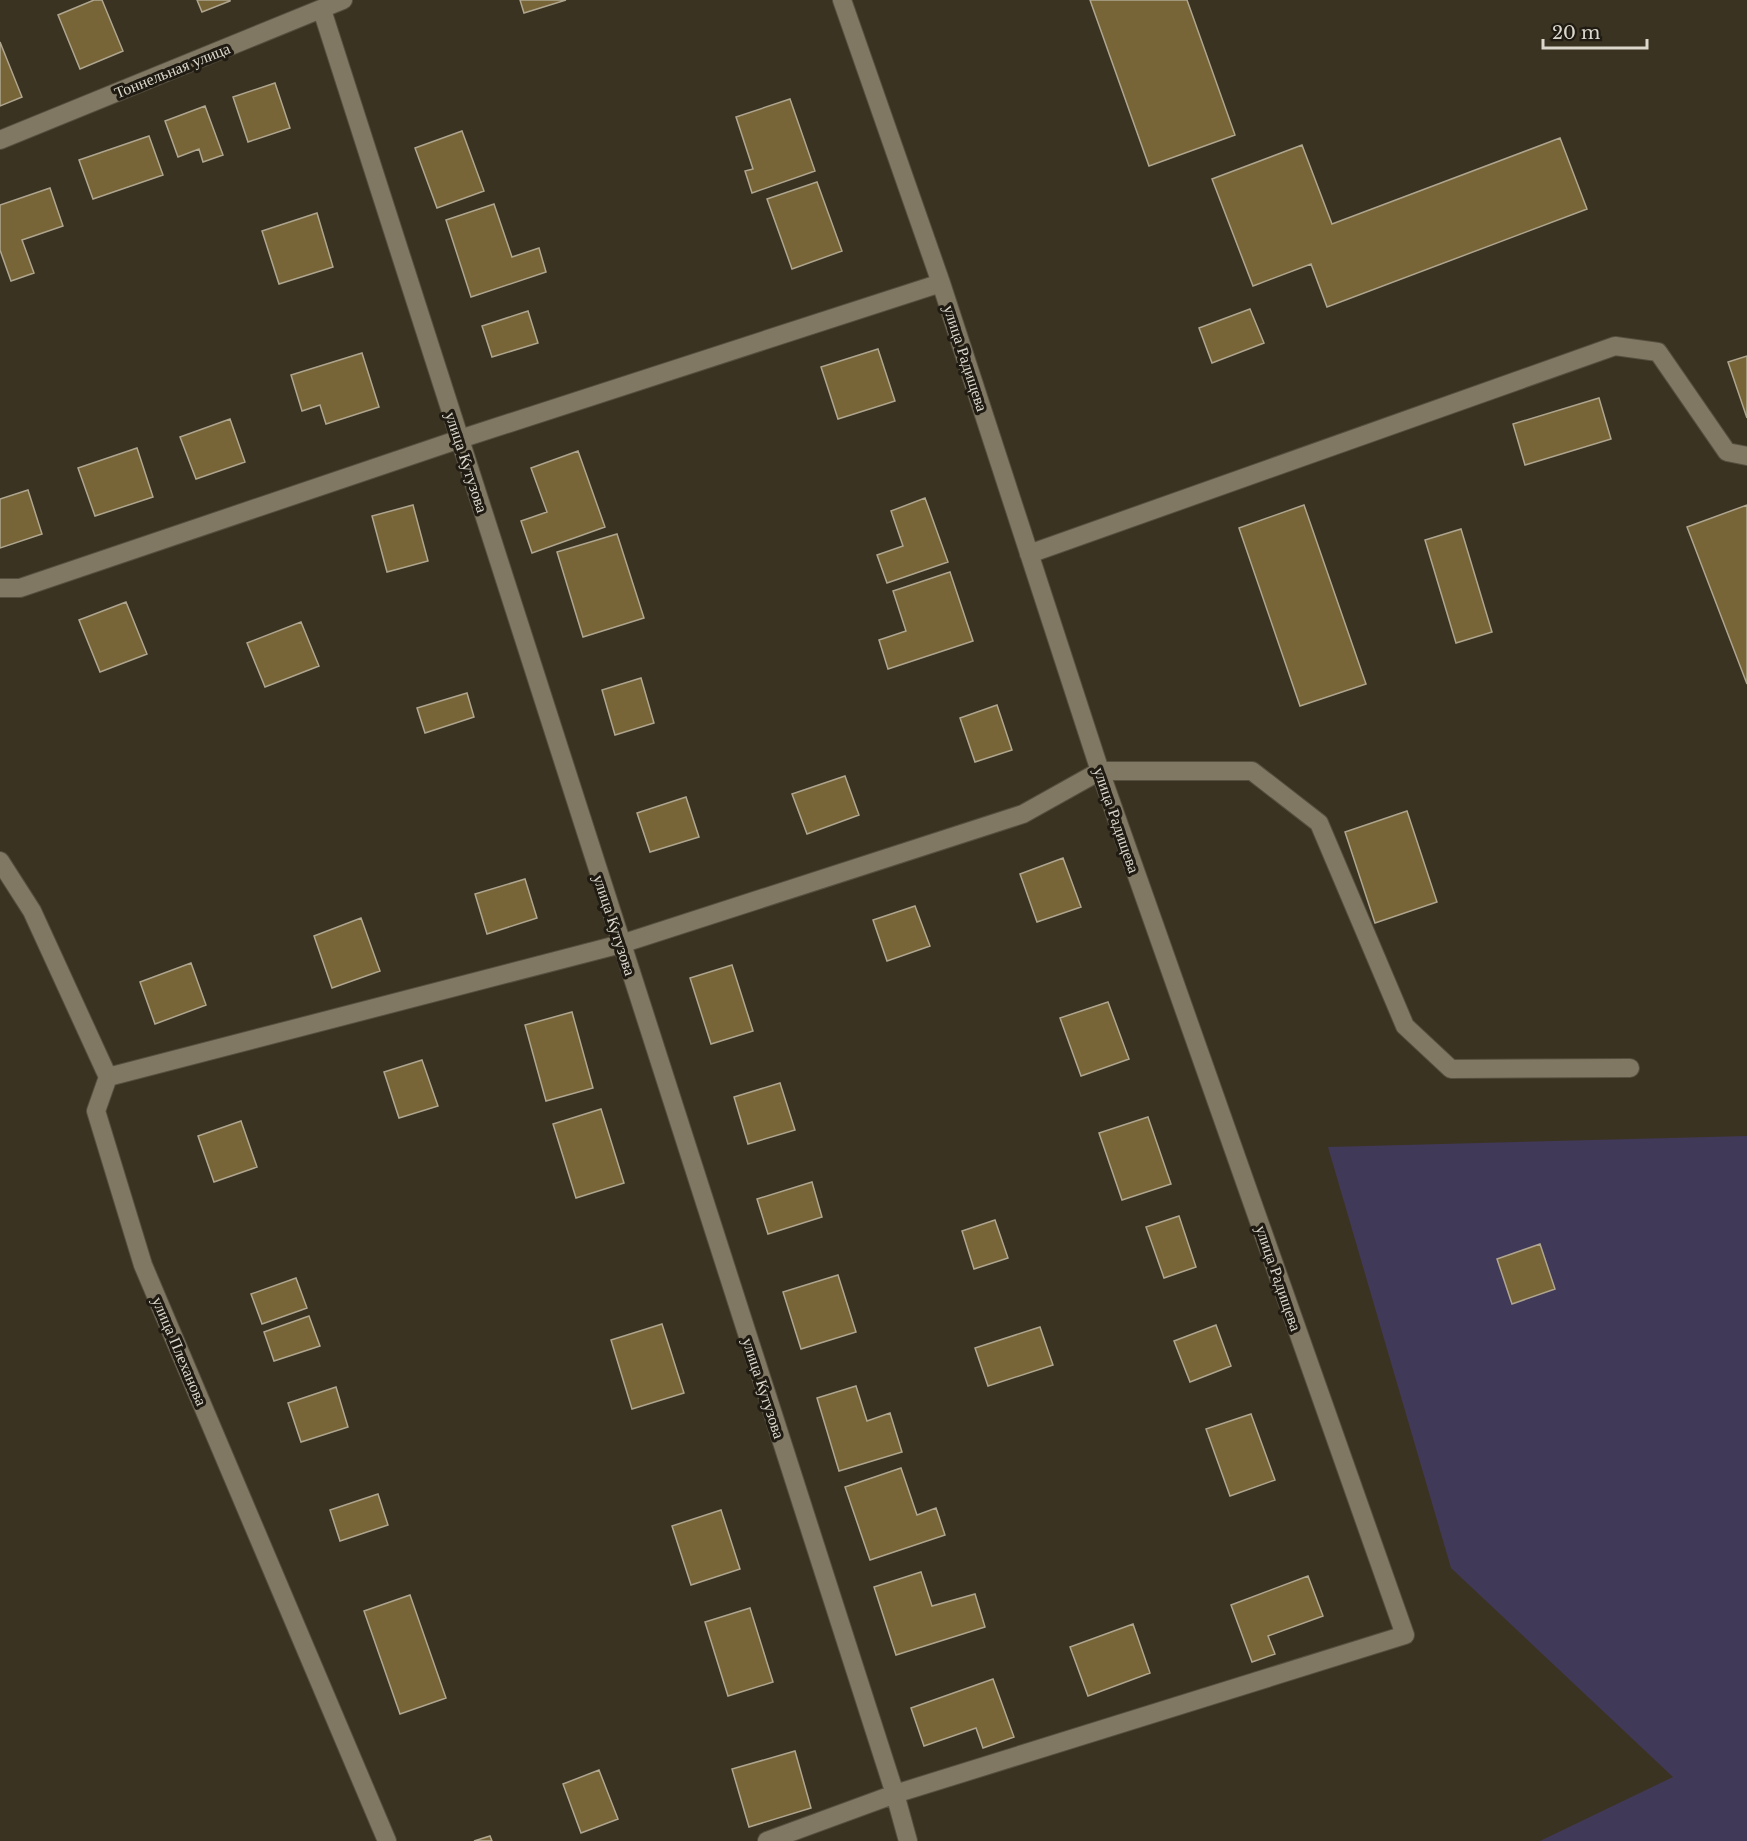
<svg xmlns="http://www.w3.org/2000/svg" width="1747" height="1841" viewBox="0 0 1747 1841" font-family="'Libre Baskerville',serif">
	<style>
		.green { fill: #413958 }
		.building { fill: #776538; stroke: #afa690; stroke-width: 1.5 }
		.lines { fill: none; stroke-linecap: round; stroke-linejoin: round }
		.minor-casing { stroke: #565040; stroke-width: 20 }
		.minor { stroke: #817864; stroke-width: 18 }
		.labels { text-anchor: middle; stroke-width: 6; stroke-linejoin: round; paint-order: stroke }
		.street-label { font-size: 16px; fill: #dbd7cc; stroke: #1f1b13 }
	</style>
	<rect width="100%" height="100%" fill="#3b3321"/>
	<path class="green" d="M1747 1136V1841H1540L1673 1777 1451 1568 1328 1147Z"/>
	<path class="building" d="M94 0H102L123 51 80 69 58 15Z
		M197 0H230V1L202 12Z
		M520 0H566L524 13Z
		M1090 0H1187L1235 135 1149 166Z
		M0 42 22 97 0 106Z
		M275 83 290 128 248 142 233 97Z
		M790 99 815 171 752 193 745 171 753 169 736 117Z
		M205 106 223 155 203 162 199 149 178 157 165 121Z
		M462 131 484 191 437 208 415 148Z
		M149 136 163 175 93 199 79 160Z
		M1560 138 1587 209 1327 307 1311 264 1253 286 1212 179 1302 145 1332 224Z
		M817 182 842 251 792 269 767 199Z
		M50 188 63 226 22 240 34 273 11 281 0 250V205Z
		M494 204 512 257 539 248 546 272 471 297 446 220Z
		M317 213 333 267 279 284 262 231Z
		M1250 309 1264 343 1212 363 1199 328Z
		M528 311 538 343 492 357 482 326Z
		M878 349 895 401 838 419 821 367Z
		M362 353 379 407 326 424 320 405 302 411 291 375Z
		M1747 356V418L1728 362Z
		M1599 398 1611 439 1525 465 1513 424Z
		M230 419 245 462 196 479 180 437Z
		M137 448 153 497 95 516 78 468Z
		M578 451 605 527 532 553 521 521 547 512 531 468Z
		M28 490 42 534 0 548V499Z
		M925 498 948 562 887 583 877 555 903 546 891 511Z
		M413 505 428 561 387 572 372 516Z
		M1304 505 1366 684 1300 706 1239 528Z
		M1747 505V684L1687 527Z
		M1461 529 1492 632 1456 643 1425 540Z
		M617 534 644 618 583 637 557 552Z
		M950 572 973 641 888 669 879 640 906 631 893 591Z
		M126 602 147 654 100 672 79 620Z
		M301 622 319 666 265 687 247 643Z
		M641 678 654 723 615 735 602 690Z
		M467 693 474 717 425 733 417 708Z
		M997 705 1012 750 975 762 960 718Z
		M845 776 859 815 807 834 792 794Z
		M686 797 699 837 650 852 637 813Z
		M1407 811 1437 902 1375 923 1345 832Z
		M1063 858 1081 907 1037 922 1020 874Z
		M525 879 537 918 487 934 475 894Z
		M915 906 930 946 887 961 873 920Z
		M361 918 380 971 332 988 314 936Z
		M191 963 206 1005 155 1024 140 982Z
		M732 965 753 1031 711 1044 690 978Z
		M1108 1002 1129 1059 1081 1076 1060 1018Z
		M572 1012 593 1088 546 1101 525 1025Z
		M422 1060 438 1106 399 1118 384 1072Z
		M780 1083 795 1130 748 1144 734 1097Z
		M601 1109 624 1183 576 1198 553 1124Z
		M1148 1117 1171 1184 1122 1200 1099 1133Z
		M241 1121 257 1167 214 1182 198 1136Z
		M812 1182 822 1217 768 1234 757 1199Z
		M1179 1216 1196 1267 1164 1278 1146 1227Z
		M995 1220 1008 1258 974 1269 962 1231Z
		M1540 1244 1555 1289 1512 1304 1497 1259Z
		M838 1275 856 1332 801 1349 783 1292Z
		M296 1278 307 1308 262 1324 251 1294Z
		M309 1316 320 1346 274 1361 264 1332Z
		M662 1324 684 1393 632 1409 611 1340Z
		M1216 1325 1231 1366 1190 1382 1174 1341Z
		M1040 1327 1053 1365 988 1386 975 1348Z
		M856 1386 867 1421 890 1413 902 1452 839 1471 817 1398Z
		M336 1387 348 1427 301 1442 288 1403Z
		M1251 1414 1275 1480 1230 1496 1206 1429Z
		M901 1468 917 1515 936 1508 945 1535 870 1560 845 1487Z
		M378 1494 388 1525 340 1541 330 1510Z
		M721 1510 740 1569 691 1585 672 1526Z
		M921 1572 932 1606 975 1594 985 1627 896 1655 874 1587Z
		M1308 1576 1323 1616 1268 1636 1275 1654 1252 1662 1231 1605Z
		M410 1595 446 1698 400 1714 364 1611Z
		M750 1608 773 1682 728 1696 705 1622Z
		M1133 1624 1150 1673 1088 1696 1070 1647Z
		M993 1679 1014 1737 983 1748 976 1728 924 1746 911 1708Z
		M795 1751 811 1808 749 1827 732 1769Z
		M599 1770 618 1819 581 1833 563 1784Z
		M490 1836 492 1841H474Z"/>
	<g class="lines">
		<defs>
			<path id="minor" d="M322 10 895 1794 908 1841
				M0 140 343 0
				M1029 554 1615 346 1658 352 1727 452 1747 456
				M0 588H20L460 439 941 283
				M0 861 32 911 108 1077 96 1111 143 1265 387 1841
				M108 1077 621 944 1023 814 1100 771H1252L1319 823 1405 1026 1451 1069 1630 1068
				M767 1841 895 1794 1405 1635 1100 771 941 283 842 0"/>
		</defs>
		<use href="#minor" class="minor-casing"/>
		<use href="#minor" class="minor"/>
	</g>
	<g class="labels">
		<g class="street-label">
			<text transform="translate(172 70) rotate(-22)" y="6">Тоннельная улица</text>
			<text transform="translate(966 358) rotate(72)" y="6">улица Радищева</text>
			<text transform="translate(467 462) rotate(72)" y="6">улица Кутузова</text>
			<text transform="translate(1117 820) rotate(71)" y="6">улица Радищева</text>
			<text transform="translate(615 925) rotate(72)" y="6">улица Кутузова</text>
			<text transform="translate(1279 1278) rotate(71)" y="6">улица Радищева</text>
			<text transform="translate(180 1351) rotate(67)" y="6">улица Плеханова</text>
			<text transform="translate(764 1388) rotate(72)" y="6">улица Кутузова</text>
		</g>
	</g>
	<path d="M1543 39v9h104v-9" fill="none" stroke="#dbd7cc" stroke-width="3"/>
	<text x="1552" y="39" font-size="18" fill="#dbd7cc" stroke="#1f1b13" stroke-width="4.5" paint-order="stroke">20 m</text>
</svg>
